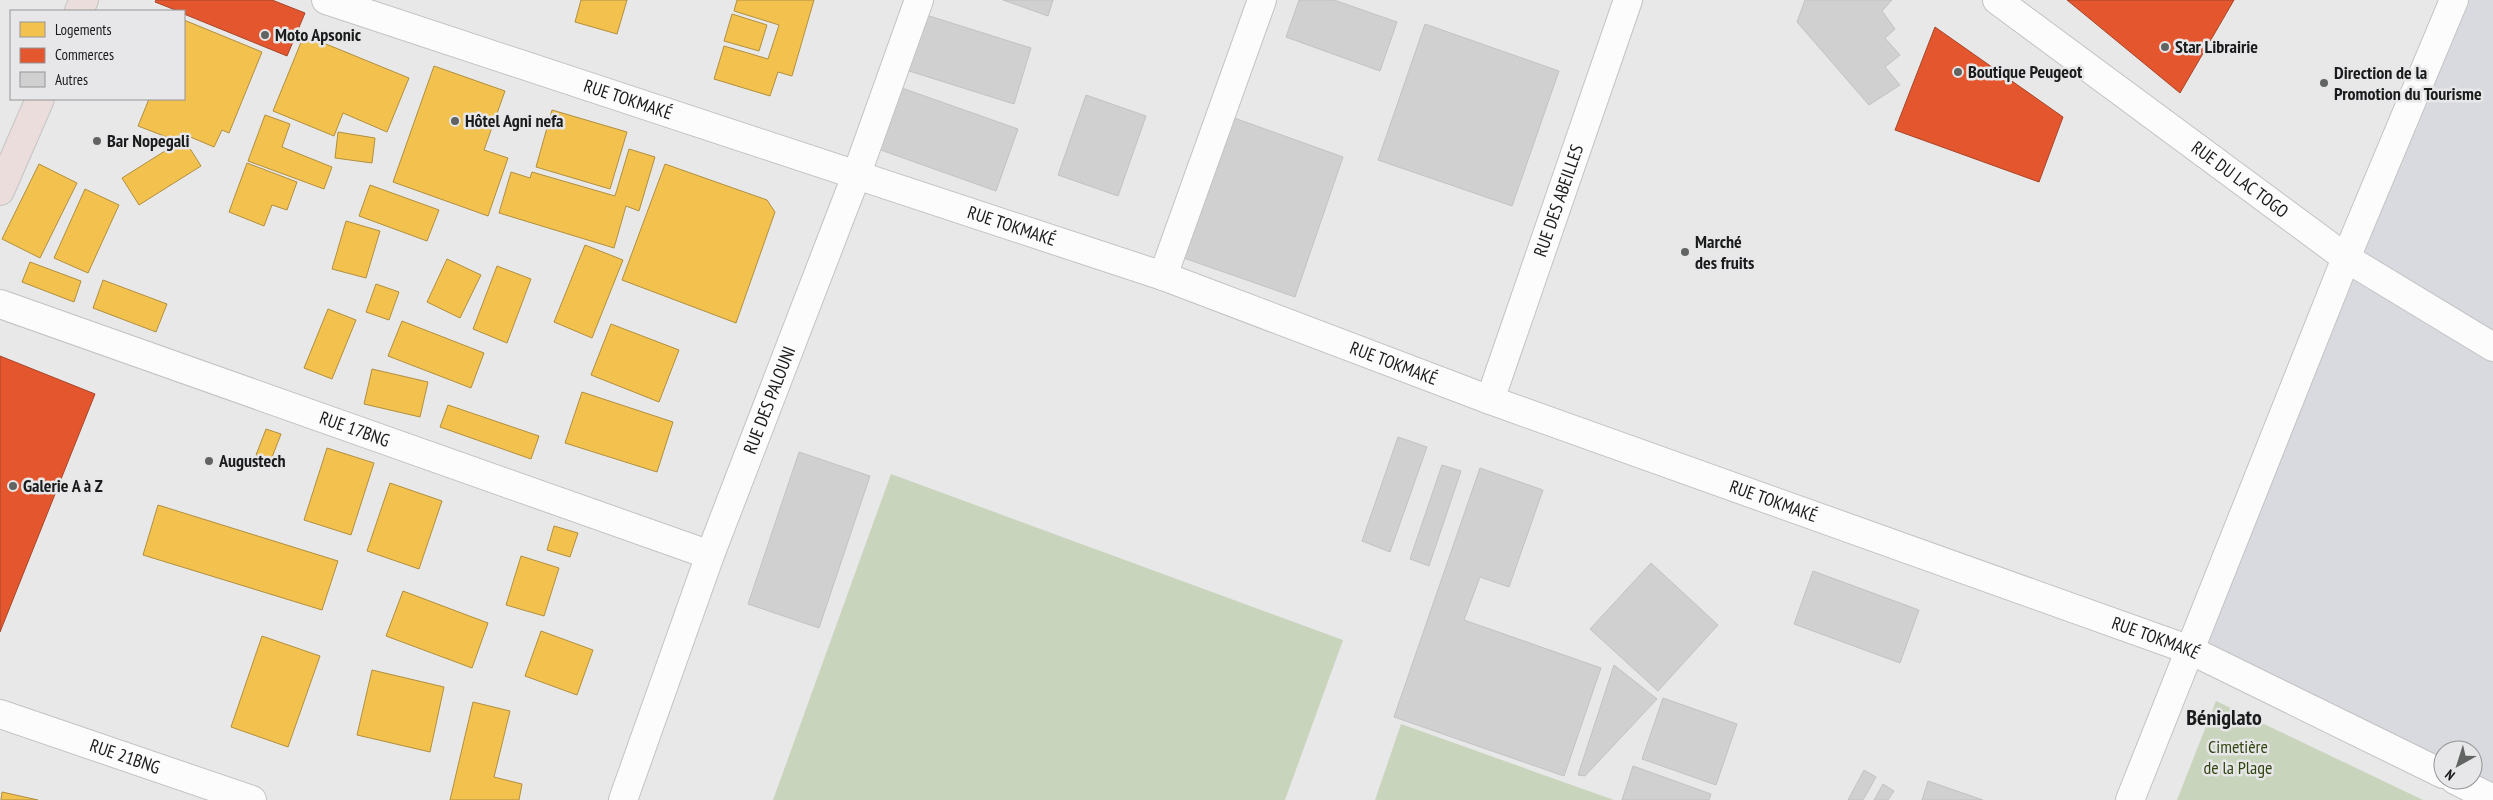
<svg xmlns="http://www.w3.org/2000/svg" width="2493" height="800" viewBox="0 0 2493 800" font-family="'PT Sans Narrow',sans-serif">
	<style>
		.built { fill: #d8dadf }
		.green { fill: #c9d4bc }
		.homes { fill: #f2c14e; stroke: #b18f3f }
		.shops { fill: #e4572e; stroke: #a74528 }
		.building { fill: #d0d0d1; stroke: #c2c2c3 }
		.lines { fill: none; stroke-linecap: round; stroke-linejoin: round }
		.street-casing { stroke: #c3c3c4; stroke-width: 30 }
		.highway-casing { stroke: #c5c5c5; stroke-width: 30 }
		.street { stroke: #fcfcfc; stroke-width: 28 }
		.highway { stroke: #eadddb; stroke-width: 28 }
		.poi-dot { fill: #626363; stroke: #e7e7e9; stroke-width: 2 }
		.labels { text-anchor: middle; stroke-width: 5; stroke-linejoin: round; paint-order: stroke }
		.poi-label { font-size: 18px; font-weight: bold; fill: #1a1b1b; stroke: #e7e7e9; text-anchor: start }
		.street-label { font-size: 18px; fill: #1a1b1b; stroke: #e7e7e9 }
		.park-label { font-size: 18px; fill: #324610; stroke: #e7e7e9 }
		.district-label { font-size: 22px; font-weight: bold; fill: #1a1b1b; stroke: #e7e7e9 }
	</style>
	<rect width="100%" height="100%" fill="#e8e8e8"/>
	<path class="built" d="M2457 0H2493V790L2473 780V750H2443V766L2198 651Z"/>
	<path class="green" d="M891 474 1343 640 1285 800H773Z
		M2216 701 2423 800H2177Z
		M1401 724 1614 800H1375Z"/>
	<path class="homes" d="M581 0H627L617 34 575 22Z
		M737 0H814L792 76 778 72 770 96 714 79 724 46 768 59 779 25 734 11Z
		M732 14 767 25 759 51 724 41Z
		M184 20 262 52 229 133 222 130 214 147 181 133 177 141 138 126 149 99H184Z
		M304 35 409 78 387 132 343 113 334 136 273 111Z
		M434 66 505 91 484 150 508 158 488 216 393 182Z
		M552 110 627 132 610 189 536 167Z
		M265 115 290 124 282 147 332 167 324 189 248 161Z
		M338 132 375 138 372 163 335 158Z
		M184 139 201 166 139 205 122 178Z
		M629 149 655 157 639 211 626 206 614 248 499 213 511 172 530 178 532 172 615 196Z
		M247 163 297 182 287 210 272 205 264 226 229 212Z
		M39 164 77 183 40 258 2 239Z
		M665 164 767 200 775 212 736 323 622 280Z
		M370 185 439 210 427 241 359 216Z
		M85 189 119 205 88 273 54 258Z
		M346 221 380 231 366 278 332 269Z
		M585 245 623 260 592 338 554 322Z
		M447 259 481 275 460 318 427 302Z
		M30 262 81 281 74 302 22 282Z
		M497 266 531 279 507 343 473 329Z
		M103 280 167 304 156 332 93 308Z
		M376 284 399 292 389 320 366 312Z
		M328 309 356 320 332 379 304 368Z
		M402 321 484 353 471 388 388 356Z
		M611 324 679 350 659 402 591 375Z
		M372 369 428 382 420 417 364 404Z
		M582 392 673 422 657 472 565 443Z
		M448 405 539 436 531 459 440 427Z
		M266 429 281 434 271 460 256 455Z
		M327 448 374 463 351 535 304 520Z
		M390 483 442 501 419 569 367 551Z
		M158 505 338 561 322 610 143 555Z
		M554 526 578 533 570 557 547 550Z
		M521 556 559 568 544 616 506 605Z
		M403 591 488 623 472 668 386 636Z
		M541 631 593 650 577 695 525 676Z
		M262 636 320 656 288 747 231 727Z
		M372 670 444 687 430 752 357 735Z
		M473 702 510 711 494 777 522 784 519 800H450Z
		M2 792 38 800H1Z"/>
	<path class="shops" d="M156 0H272L305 13 287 56 184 14V11H178L155 2Z
		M2067 0H2234L2180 93Z
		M1935 27 2063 117 2039 182 1895 130Z
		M0 356 95 394 0 632Z"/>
	<path class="building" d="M1003 0H1053L1048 16Z
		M1299 0H1334L1397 22 1380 71 1286 37Z
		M1805 0H1892L1882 11 1895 29 1885 38 1900 55 1885 67 1900 85 1869 105 1797 22Z
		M923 14 1031 48 1014 104 906 70Z
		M1425 24 1559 71 1512 206 1378 160Z
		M899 87 1018 129 996 191 878 149Z
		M1086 95 1146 116 1118 196 1058 175Z
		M1226 115 1343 157 1295 297 1178 256Z
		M1398 437 1427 447 1390 552 1362 541Z
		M799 452 870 476 819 628 748 604Z
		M1442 465 1461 471 1429 566 1410 559Z
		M1480 468 1543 490 1509 587 1480 577 1464 620 1601 668 1564 776 1394 717Z
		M1651 563 1718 625 1658 691 1590 629Z
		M1813 571 1919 610 1900 663 1794 624Z
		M1614 665 1657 699 1585 776 1578 775Z
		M1663 698 1737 724 1716 785 1642 759Z
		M1633 766 1711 794 1709 800H1622Z
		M1864 770 1876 777 1863 800H1848Z
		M1928 781 1983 800H1922Z
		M1883 784 1894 791 1888 800H1874Z"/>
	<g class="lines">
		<defs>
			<g id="street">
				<path id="s1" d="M326 0 1163 276 1490 400 2190 650 2443 774"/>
				<path id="s2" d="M1997 0 2346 258 2493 347"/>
				<path d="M1163 276 1262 0"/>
				<path id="s3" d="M0 304 710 555"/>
				<path id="s4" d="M1490 400 1628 0"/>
				<path id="s5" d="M0 714 252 800"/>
				<path d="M2455 780 2493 799"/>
				<path id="s6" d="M623 800 710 555 856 176 919 0"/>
				<path d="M2130 800 2346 258 2454 0"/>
			</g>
			<path id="highway" d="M79 11 84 0
				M0 191 40 99"/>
		</defs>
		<use href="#street" class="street-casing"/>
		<use href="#highway" class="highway-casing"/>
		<use href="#street" class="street"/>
		<use href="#highway" class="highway"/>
	</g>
	<g class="poi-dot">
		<circle cx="265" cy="35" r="5"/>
		<circle cx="2165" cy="47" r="5"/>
		<circle cx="1958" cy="72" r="5"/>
		<circle cx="2324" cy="83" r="5"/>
		<circle cx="455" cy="121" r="5"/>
		<circle cx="97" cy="141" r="5"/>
		<circle cx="1685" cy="252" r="5"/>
		<circle cx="209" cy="461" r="5"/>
		<circle cx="13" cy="486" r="5"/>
	</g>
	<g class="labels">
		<g class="poi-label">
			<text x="275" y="41">Moto Apsonic</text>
			<text x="2175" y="53">Star Librairie</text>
			<text x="1968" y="78">Boutique Peugeot</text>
			<text x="2334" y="79">Direction de la<tspan x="2334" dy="21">Promotion du Tourisme</tspan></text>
			<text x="465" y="127">Hôtel Agni nefa</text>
			<text x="107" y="147">Bar Nopegali</text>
			<text x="1695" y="248">Marché<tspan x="1695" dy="21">des fruits</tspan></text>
			<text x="219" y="467">Augustech</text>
			<text x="23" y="492">Galerie A à Z</text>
		</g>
		<g class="street-label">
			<text dy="6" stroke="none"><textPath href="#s1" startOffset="318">RUE TOKMAKÉ</textPath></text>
			<text dy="6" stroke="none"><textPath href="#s2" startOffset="302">RUE DU LAC TOGO</textPath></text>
			<text dy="6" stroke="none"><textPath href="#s4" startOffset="211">RUE DES ABEILLES</textPath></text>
			<text dy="6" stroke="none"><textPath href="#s1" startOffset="722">RUE TOKMAKÉ</textPath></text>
			<text dy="6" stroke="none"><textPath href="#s1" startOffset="1128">RUE TOKMAKÉ</textPath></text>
			<text dy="6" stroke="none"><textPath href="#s6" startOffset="426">RUE DES PALOUNI</textPath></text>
			<text dy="6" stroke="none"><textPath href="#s3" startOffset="376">RUE 17BNG</textPath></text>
			<text dy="6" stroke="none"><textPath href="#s1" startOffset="1532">RUE TOKMAKÉ</textPath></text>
			<text dy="6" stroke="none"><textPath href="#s1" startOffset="1938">RUE TOKMAKÉ</textPath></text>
			<text dy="6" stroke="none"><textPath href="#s5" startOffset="132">RUE 21BNG</textPath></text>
		</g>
		<g class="park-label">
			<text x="2238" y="753">Cimetière<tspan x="2238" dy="21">de la Plage</tspan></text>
		</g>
		<g class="district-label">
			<text x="2224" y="725">Béniglato</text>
		</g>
	</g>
	<rect x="10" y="10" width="175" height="90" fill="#e7e7e9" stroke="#959597"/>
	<rect x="20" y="22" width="25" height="15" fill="#f2c14e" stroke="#959597"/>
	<text x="55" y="35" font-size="15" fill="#1a1b1b">Logements</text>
	<rect x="20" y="48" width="25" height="15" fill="#e4572e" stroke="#959597"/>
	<text x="55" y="60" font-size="15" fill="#1a1b1b">Commerces</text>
	<rect x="20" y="72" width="25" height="15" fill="#d0d0d1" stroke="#959597"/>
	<text x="55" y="85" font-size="15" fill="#1a1b1b">Autres</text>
	<g transform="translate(2458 765) rotate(219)"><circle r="24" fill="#e7e7e9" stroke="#959597"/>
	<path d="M0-4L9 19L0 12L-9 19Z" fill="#626363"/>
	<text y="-8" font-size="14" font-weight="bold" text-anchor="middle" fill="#1a1b1b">N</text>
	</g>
</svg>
